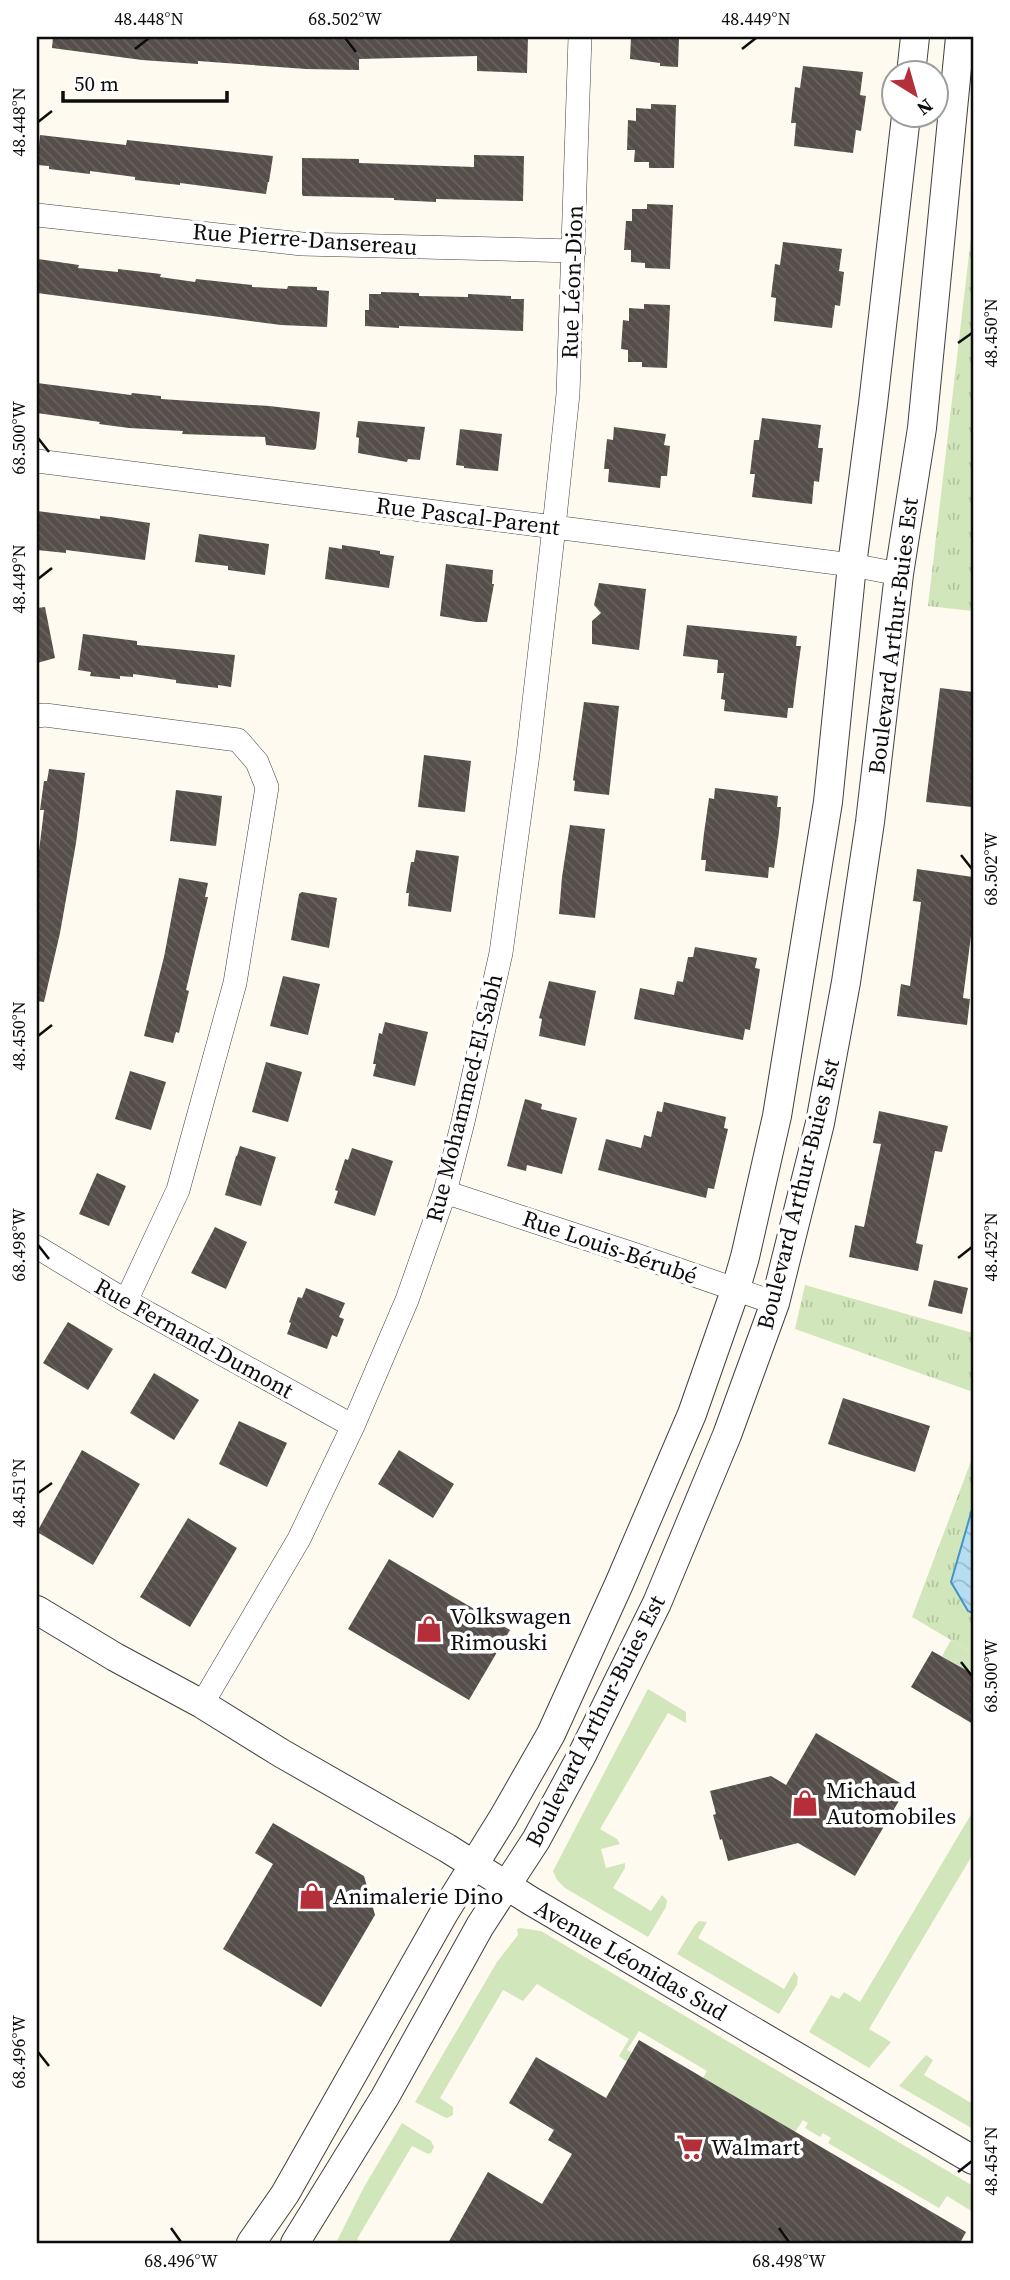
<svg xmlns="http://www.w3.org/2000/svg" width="1010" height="2280" viewBox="0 0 1010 2280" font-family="'Source Serif 4',serif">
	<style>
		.grass { fill: #d2e6bb }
		.park { fill: url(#park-tufts) }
		.water { fill: url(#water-waves); stroke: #4394c4; stroke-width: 2 }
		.building { fill: url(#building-back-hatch) }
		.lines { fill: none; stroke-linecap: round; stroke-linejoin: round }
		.minor-casing { stroke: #404040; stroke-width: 24 }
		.tertiary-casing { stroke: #404040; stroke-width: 30 }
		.minor { stroke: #fff; stroke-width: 23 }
		.tertiary { stroke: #fff; stroke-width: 28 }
		.ticks { fill: none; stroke: #0d0d0d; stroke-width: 2.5 }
		.labels { text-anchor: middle; stroke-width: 7; stroke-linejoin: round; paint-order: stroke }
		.street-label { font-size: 23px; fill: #0d0d0d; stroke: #fff }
		.poi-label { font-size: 23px; fill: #0d0d0d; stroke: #fff; text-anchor: start }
		.neatline { fill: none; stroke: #0d0d0d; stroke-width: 2.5 }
		.ticks-label { font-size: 18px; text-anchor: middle; fill: #0d0d0d }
	</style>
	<defs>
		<pattern id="park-tufts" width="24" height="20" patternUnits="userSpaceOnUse" patternTransform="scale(1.75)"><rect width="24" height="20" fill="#d2e6bb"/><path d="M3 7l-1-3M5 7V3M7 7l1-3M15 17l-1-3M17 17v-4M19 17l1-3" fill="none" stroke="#b3c4a0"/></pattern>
		<pattern id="water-waves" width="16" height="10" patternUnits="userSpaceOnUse" patternTransform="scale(1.75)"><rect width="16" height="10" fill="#b7ddf2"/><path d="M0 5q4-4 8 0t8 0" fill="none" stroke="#9cbcce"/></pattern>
		<pattern id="building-back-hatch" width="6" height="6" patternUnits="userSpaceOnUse" patternTransform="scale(1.75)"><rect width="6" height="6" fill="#554e4a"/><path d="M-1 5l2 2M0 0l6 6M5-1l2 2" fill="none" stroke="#686360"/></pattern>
	</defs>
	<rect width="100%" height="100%" fill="#fefaef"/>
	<path class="grass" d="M951 1640 973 1653V1674L942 1656Z
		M648 1689 686 1712V1723L668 1713 600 1829 617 1839 620 1844 601 1849 606 1868 625 1863V1868L613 1888 651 1911 662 1895 667 1900 666 1907 648 1937 565 1888 557 1880 553 1871Z
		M973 1811V1854L869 2029 891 2042 869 2068 809 2032 831 1995 839 1999 844 1992 860 2002Z
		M699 1921 707 1922 698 1938 784 1989 794 1972 798 1977 797 1985 779 2014 677 1954 695 1925Z
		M520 1928 541 1931 973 2186V2212L947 2196 939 2208 828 2143 831 2138 823 2133 820 2137 805 2128 808 2123 803 2120 795 2132 703 2078 707 2071 639 2031 627 2050 632 2053 627 2062 619 2056 629 2039 537 1984 523 2001 503 1990 440 2098 453 2107V2115L447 2118 444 2117 415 2102 497 1962 518 1935 517 1929Z
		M926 2055 933 2060 924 2075 973 2104V2129L899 2086Z
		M402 2123 431 2141 434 2147 431 2153 428 2154 412 2146 357 2239 363 2243H336L364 2187Z"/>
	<path class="park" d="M973 220V611L928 606Z
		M805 1285 973 1333V1392L795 1329Z
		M973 1456V1653L912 1617Z"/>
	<path class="water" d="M973 1506V1613L968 1611 951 1582Z"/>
	<path class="building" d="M53 37H528L527 73 477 71V56L359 59V70L306 69 198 61V64L142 60 52 48Z
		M631 37H679L678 67 660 66V63L630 59Z
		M803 66 863 72 860 95 866 96 861 131 856 130 853 153 794 146 796 123H791L795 87 800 88Z
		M651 104 676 105 674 168H649V162H634L635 150H627L628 120 636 121V108L651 109Z
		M40 135 126 145 127 140 273 156 269 182H268L266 194 180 183V185L135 180V177L90 171V174L49 169V166L37 165Z
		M474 155 524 156 523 201 436 199V202L394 200V198L303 196 302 194V158L359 159V163L474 167Z
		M647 204 673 205 670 269 645 268V263L631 262V250H624L626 221H632V209H647Z
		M783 242 842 249 839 271 844 272 840 306 835 305 832 328 774 321 776 298 771 297 775 264 780 265Z
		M38 259 79 265 78 268 118 272V269L161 274 160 277 195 282 196 279 252 285V287L287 289 288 286 317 287V290L329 291 327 327 281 325 37 293Z
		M381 292 419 293V296L468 297V294L511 296V299H524L523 331 399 326V328L365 326V310H369V294H381Z
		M644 304 670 305 667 368 642 367V362H628V350L621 349 623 320 629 321V308L644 309Z
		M37 383 131 395 132 393 161 396V399L269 406 320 412 316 448 314 450 266 445 265 437 182 434 183 431 129 428 99 424 100 422 37 413Z
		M762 418 821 425 818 448H823L819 482 814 481 812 504 752 497 755 474H750L754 440H759Z
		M358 421 425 427 420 460 408 459 407 462 358 453 359 438 356 437Z
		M614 427 666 434 664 445 670 446 667 476H661L660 488 608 482 609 469H604L607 439 613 440Z
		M460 429 502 434 498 471 464 468V466L456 465Z
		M37 511 100 519V516L110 517 150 523 145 560 66 550V553L37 550Z
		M199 534 269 544 265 575 228 570V566L195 562Z
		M342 545 380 551V554L394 556 389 588 325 579 329 547 342 549Z
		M446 564 493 570 492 584H494L487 622H476L440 616Z
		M599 583 646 589 639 650 592 644V621L601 613 594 605Z
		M45 607 55 658 37 663V608Z
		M687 625 797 636 796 646H801L796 683 793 708H788L787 718 724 711 725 700 721 699 724 673H717L718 660 683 656Z
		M83 634 137 641V645L235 655 231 687 218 685V688L193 685 176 683V680L133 674V677L120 676V679L90 676 91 672 78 670Z
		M940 688 973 692 972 807 926 802Z
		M584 702 619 706 609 795 574 791 575 781 573 780Z
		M424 755 471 761 465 812 418 807Z
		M49 769 85 773 76 843 60 933 44 1002 37 1001V850L39 851 44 810H40L44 781H47Z
		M715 788 778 796 777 807H781L779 832 774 868 769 867 768 878 705 871 706 860H701L704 833 709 798 714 799Z
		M176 790 222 796 216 846 170 841Z
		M570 825 605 829 595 918 559 914 562 877Z
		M416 850 459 856 451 912 408 906 409 893H406L411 862H414Z
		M917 869 973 877V920L963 998 970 999 967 1025 897 1016 901 984 910 986 921 902 913 901Z
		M179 878 208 883 205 897H208L186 990 189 991 179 1033 176 1032 173 1043 144 1036 164 957Z
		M302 892 337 898 329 948 291 940 299 894Z
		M695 947 757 958 755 968 760 969 754 1006 750 1030 745 1029 743 1040 634 1019 640 988 674 995 677 981 683 982 688 957H693Z
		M283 976 320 984 308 1035 270 1026Z
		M549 981 596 991 585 1046 539 1036 542 1019 539 1018Z
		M385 1022 428 1032 415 1086 373 1076 376 1064H373L379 1033 382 1034Z
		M266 1062 302 1072 288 1122 252 1112Z
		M130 1071 166 1082 151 1130 115 1119Z
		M525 1099 542 1104 541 1109 577 1118 562 1174 527 1165 526 1171 507 1166Z
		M664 1102 726 1117 724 1128 728 1129 714 1189 708 1188 706 1198 598 1170 606 1139 641 1148 644 1135 651 1137 657 1111 662 1112Z
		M879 1111 948 1126 942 1152 935 1151 916 1243 923 1245 918 1271 849 1257 855 1225 864 1227 881 1144 873 1143Z
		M240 1146 276 1157 261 1206 225 1195 236 1156H237Z
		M352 1148 393 1161 375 1216 334 1203 338 1191 335 1190 345 1159 348 1160Z
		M97 1173 126 1186 109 1226 79 1214Z
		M215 1227 247 1242 226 1289 191 1273Z
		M934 1280 968 1288 962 1314 928 1306Z
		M306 1288 345 1303 339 1317 344 1319 337 1337 332 1335 327 1349 287 1334 291 1323 289 1322 298 1297 302 1298Z
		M68 1322 113 1349 88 1390 43 1363Z
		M154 1373 199 1400 174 1440 130 1413Z
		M843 1398 930 1426 915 1472 828 1444Z
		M239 1421 287 1443 267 1487 219 1464Z
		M82 1450 140 1484 93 1565 37 1532Z
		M399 1450 454 1484 433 1518 378 1484Z
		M188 1518 237 1548 190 1627 140 1597Z
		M389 1559 510 1630 469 1700 348 1629Z
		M932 1651 973 1674V1724L911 1687Z
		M816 1733 907 1787 855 1876 798 1843 728 1861 722 1839 720 1840 713 1815 716 1814 710 1791 771 1776 786 1785Z
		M273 1823 364 1876 375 1915 321 2007 223 1949 273 1864 255 1853Z
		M639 2040 966 2232 960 2243H448L488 2172 542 2204 572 2154 548 2140 554 2130 509 2103 536 2057 606 2098Z"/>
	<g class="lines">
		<defs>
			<path id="minor" d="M37 215 302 244 574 251
				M37 461 852 565 899 574
				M37 716 45 715 238 740 257 762 267 787 235 983 178 1190 126 1301
				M445 1192 633 1254 775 1303
				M37 1247 126 1301 353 1426
				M202 1704 299 1539 353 1426 407 1300 445 1192 463 1122 501 953 528 754 554 527 568 394 580 37"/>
			<path id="tertiary" d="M911 74 915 37
				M37 1610 115 1657 202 1704 281 1753 447 1848 531 1901 973 2160
				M251 2243 285 2194 444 1913 503 1818 551 1734 619 1584 692 1414 736 1288 745 1257 777 1116 828 802 852 565 873 404 906 116
				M295 2243 385 2097 480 1926 536 1840 582 1755 657 1603 727 1435 775 1303 820 1123 846 982 870 822 899 574 922 428 960 37"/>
		</defs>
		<use href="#minor" class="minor-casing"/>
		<use href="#tertiary" class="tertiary-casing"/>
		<use href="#minor" class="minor"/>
		<use href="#tertiary" class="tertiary"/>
	</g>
	<path class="ticks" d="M345 38 356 52M135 49 149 38M742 49 756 38M38 122 52 111M958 343 972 333M38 438 49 452M38 579 52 568M961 855 972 869M38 1036 52 1025M38 1245 49 1259M958 1258 972 1247M38 1493 52 1483M961 1662 972 1676M38 2052 49 2066M958 2172 972 2161M171 2228 181 2242M779 2228 789 2242"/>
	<defs>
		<symbol id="shop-bare" viewBox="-9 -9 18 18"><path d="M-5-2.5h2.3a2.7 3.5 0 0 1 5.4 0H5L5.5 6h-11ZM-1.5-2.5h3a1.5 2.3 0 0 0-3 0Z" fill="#b42f39" stroke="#fff" stroke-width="2.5" paint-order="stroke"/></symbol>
		<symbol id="supermarket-bare" viewBox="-9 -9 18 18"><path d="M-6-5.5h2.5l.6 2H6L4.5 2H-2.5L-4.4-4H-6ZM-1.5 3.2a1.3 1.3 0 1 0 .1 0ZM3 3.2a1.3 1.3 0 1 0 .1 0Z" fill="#b42f39" stroke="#fff" stroke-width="2.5" paint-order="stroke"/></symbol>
	</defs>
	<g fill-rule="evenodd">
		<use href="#shop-bare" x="410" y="1610" width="38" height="38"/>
		<use href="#shop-bare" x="786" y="1784" width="38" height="38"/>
		<use href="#shop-bare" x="293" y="1877" width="38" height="38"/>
		<use href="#supermarket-bare" x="671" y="2128" width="38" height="38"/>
	</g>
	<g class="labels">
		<g class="street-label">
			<text transform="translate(305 239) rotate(4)" y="8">Rue Pierre-Dansereau</text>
			<text transform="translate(572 282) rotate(-88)" y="8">Rue Léon-Dion</text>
			<text transform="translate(468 516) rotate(7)" y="8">Rue Pascal-Parent</text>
			<text transform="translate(893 636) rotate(-83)" y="8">Boulevard Arthur-Buies Est</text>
			<text transform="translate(464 1098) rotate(-76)" y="8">Rue Mohammed-El-Sabh</text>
			<text transform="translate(798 1194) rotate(-76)" y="8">Boulevard Arthur-Buies Est</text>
			<text transform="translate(610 1247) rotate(19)" y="8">Rue Louis-Bérubé</text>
			<text transform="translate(194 1338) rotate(29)" y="8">Rue Fernand-Dumont</text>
			<text transform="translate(595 1721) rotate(-63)" y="8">Boulevard Arthur-Buies Est</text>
			<text transform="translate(631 1960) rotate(30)" y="8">Avenue Léonidas Sud</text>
		</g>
		<g class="poi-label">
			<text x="450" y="1624">Volkswagen<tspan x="450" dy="26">Rimouski</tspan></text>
			<text x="826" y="1798">Michaud<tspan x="826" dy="26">Automobiles</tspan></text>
			<text x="333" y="1904">Animalerie Dino</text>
			<text x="711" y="2155">Walmart</text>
		</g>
	</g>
	<rect width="1010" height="2280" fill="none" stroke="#ffffff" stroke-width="77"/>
	<g transform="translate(915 94) rotate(143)"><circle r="33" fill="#ffffff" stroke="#9e9e9e" stroke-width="2"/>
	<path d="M0-5L12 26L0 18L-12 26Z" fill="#b42f39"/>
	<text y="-10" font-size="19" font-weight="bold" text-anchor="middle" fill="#0d0d0d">N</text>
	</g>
	<path d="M63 91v10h164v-10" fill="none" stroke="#0d0d0d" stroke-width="3.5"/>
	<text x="74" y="91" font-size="21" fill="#0d0d0d" stroke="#ffffff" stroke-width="5" paint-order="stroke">50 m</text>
	<rect x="38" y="38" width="934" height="2204" class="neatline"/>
	<g class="ticks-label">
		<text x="149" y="25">48.448°N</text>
		<text x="345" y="25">68.502°W</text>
		<text x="756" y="25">48.449°N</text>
		<text transform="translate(19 122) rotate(-90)" y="6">48.448°N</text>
		<text transform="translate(991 333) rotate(-90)" y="6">48.450°N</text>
		<text transform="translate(19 438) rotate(-90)" y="6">68.500°W</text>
		<text transform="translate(19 579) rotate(-90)" y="6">48.449°N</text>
		<text transform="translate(991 869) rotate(-90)" y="6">68.502°W</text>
		<text transform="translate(19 1036) rotate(-90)" y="6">48.450°N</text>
		<text transform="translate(19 1245) rotate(-90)" y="6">68.498°W</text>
		<text transform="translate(991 1247) rotate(-90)" y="6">48.452°N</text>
		<text transform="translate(19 1493) rotate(-90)" y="6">48.451°N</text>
		<text transform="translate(991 1676) rotate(-90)" y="6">68.500°W</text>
		<text transform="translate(19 2052) rotate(-90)" y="6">68.496°W</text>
		<text transform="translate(991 2161) rotate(-90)" y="6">48.454°N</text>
		<text x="181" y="2267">68.496°W</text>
		<text x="789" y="2267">68.498°W</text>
	</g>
</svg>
